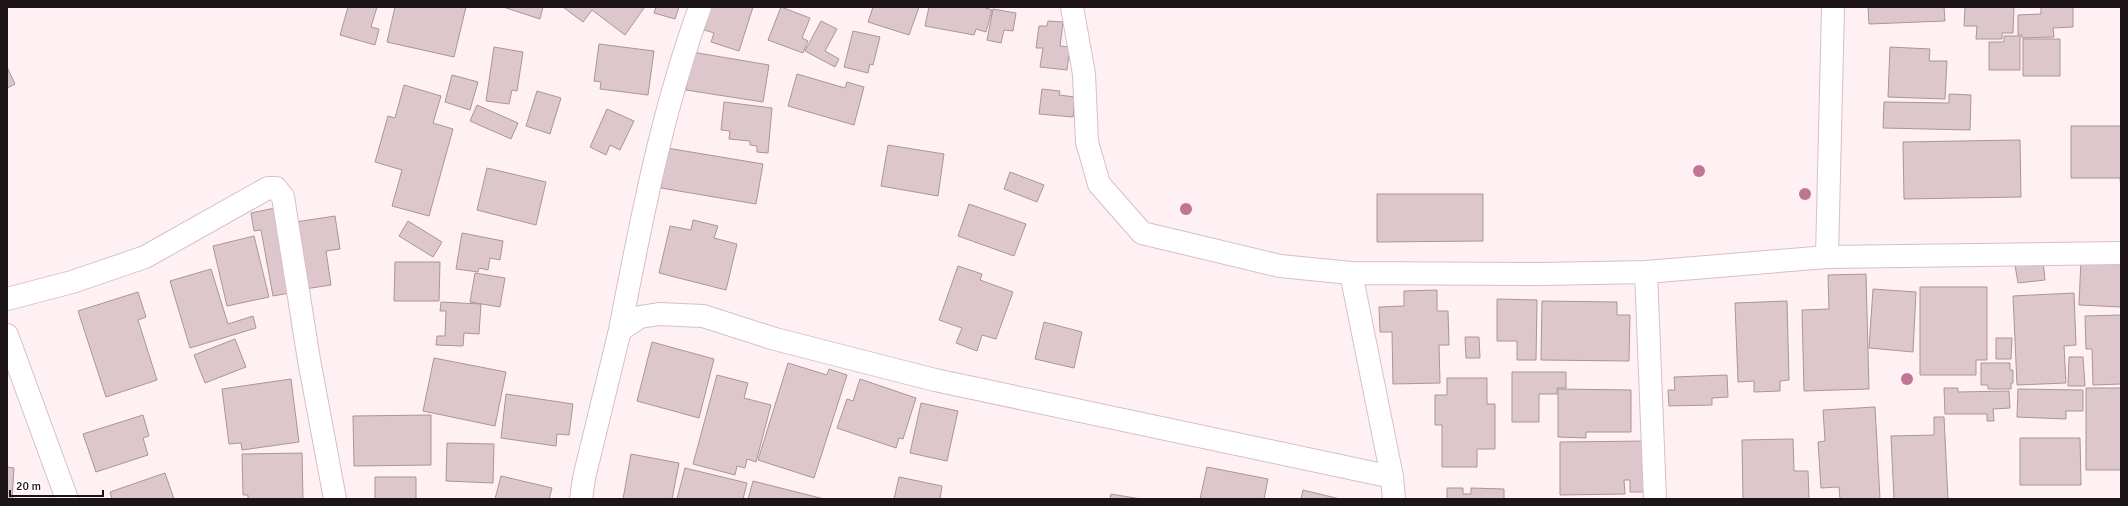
<svg xmlns="http://www.w3.org/2000/svg" width="2128" height="506" viewBox="0 0 2128 506" font-family="Signika,sans-serif">
	<style>
		.building { fill: #ddc7cc; stroke: #aa959a }
		.lines { fill: none; stroke-linecap: round; stroke-linejoin: round }
		.street-casing { stroke: #d5c0c4; stroke-width: 24 }
		.street { stroke: #fff; stroke-width: 22 }
		.tree { fill: #bf7593 }
	</style>
	<rect width="100%" height="100%" fill="#fef0f3"/>
	<path class="building" d="M348 7H377L371 27 379 29 375 45 340 35Z
		M395 7H466L454 57 387 42Z
		M503 7H543L540 19Z
		M563 7H643L644 8 625 35 592 10 583 22Z
		M656 7H679L675 19 654 13Z
		M708 7H753L739 51 711 42 714 33 701 29Z
		M781 7 810 18 802 38 808 41 803 53 768 40Z
		M873 7H919L909 35 868 22Z
		M929 7H983L992 10 986 32 976 29 974 35 925 26Z
		M1868 7H1944L1945 21 1869 24Z
		M1965 7H2014L2013 33H2002V39H1976L1977 26H1964Z
		M2041 7H2073V27L2053 28 2054 37 2022 38V35H2018V15L2041 14Z
		M993 9 1016 13 1013 31 1004 30 1001 43 987 40Z
		M821 21 837 29 825 51 839 59 835 67 805 51Z
		M1048 21 1063 22 1060 46 1070 47 1067 70 1040 67 1043 48H1036L1039 26H1047Z
		M853 31 880 37 873 65 870 64 868 73 844 67Z
		M2004 36H2020V70H1989V42H2004Z
		M2023 39H2060V76H2023Z
		M599 44 654 51 648 95 600 89 601 82 594 81Z
		M494 47 523 52 517 91 512 90 509 104 486 101Z
		M1890 47 1930 49 1929 61H1947L1945 99 1888 97Z
		M692 52 769 65 763 102 686 90Z
		M7 67 15 84 7 88Z
		M797 74 845 88 847 82 864 87 854 125 788 106Z
		M452 75 478 82 470 110 445 102Z
		M404 85 441 96 433 123 453 129 429 216 392 206 402 170 375 162 388 116 395 118Z
		M1042 89 1060 91 1059 95 1075 97 1073 117 1039 114Z
		M537 91 561 98 550 134 526 126Z
		M1949 94 1971 95 1970 130 1883 128 1884 102 1949 103Z
		M724 102 772 108 768 153 757 152V146L750 145V141L729 139 730 131 721 130Z
		M477 105 518 123 511 139 470 121Z
		M607 109 634 121 620 150 610 145 606 155 590 147Z
		M2071 126H2121V189L2120 178H2071Z
		M2020 140 2021 197 1904 199 1903 142Z
		M888 145 944 154 938 196 881 186Z
		M667 148 763 164 756 204 661 188Z
		M487 168 546 182 536 225 477 210Z
		M1010 172 1044 185 1037 202 1004 189Z
		M1377 194H1483V241L1377 242Z
		M969 204 1026 224 1014 256 958 236Z
		M280 207 295 292 273 296 261 230 254 231 251 213Z
		M335 216 340 249 326 251 331 285 298 290 289 223Z
		M693 220 718 226 714 238 737 244 726 290 659 273 670 226 691 230Z
		M408 221 442 242 433 257 399 236Z
		M462 233 503 241 500 260 490 258 488 270 479 268 478 272 456 269Z
		M254 236 269 297 227 306 213 246Z
		M2081 259 2121 261V307L2079 305Z
		M2043 261 2045 280 2018 283 2015 265Z
		M395 262H440L439 301H394Z
		M958 266 982 274 980 280 1013 292 996 339 982 335 977 351 956 343 962 328 939 320Z
		M211 269 228 324 253 316 256 328 190 348 170 281Z
		M475 273 505 278 500 307 470 302Z
		M1866 274 1869 389 1804 391 1802 310 1829 309 1828 275Z
		M1920 287H1987V360H1976V375H1920Z
		M1873 289 1916 292 1913 352 1869 348Z
		M1437 290V311H1448L1449 345H1439L1440 383 1393 384 1392 332H1380L1379 307 1404 306V291Z
		M138 292 146 317 138 320 157 380 106 397 78 311Z
		M2074 293 2076 345 2064 346 2066 383 2017 385 2013 296Z
		M1497 299 1537 300 1536 360H1517V341H1497Z
		M1542 301 1617 302V315H1630L1629 361 1541 360Z
		M1787 301 1789 380 1780 381V391L1754 392V381L1738 382 1735 303Z
		M441 302 481 304 479 334 464 333 463 346 436 345 437 336H445L446 311H440Z
		M2121 315V384L2093 385 2092 349H2086L2085 316Z
		M1044 322 1082 332 1074 368 1035 359Z
		M1465 337H1479L1480 358H1466Z
		M1996 338H2012L2011 359H1996Z
		M235 339 246 367 205 383 194 355Z
		M652 342 714 359 699 418 637 401Z
		M2069 357H2083L2085 386H2068Z
		M434 358 506 372 495 426 423 411Z
		M788 363 827 375 829 369 847 375 814 478 758 460Z
		M1981 363H2010V370H2013V383H2011V389H1988V385H1981Z
		M1512 372H1566V388H1557V394H1539V422H1512Z
		M717 375 748 383 744 398 771 405 756 462 747 459 745 468 737 466 735 475 693 464Z
		M1727 375 1728 397 1712 398V405L1669 406 1668 390H1675L1674 377Z
		M1447 378H1487V404H1495V449H1477V467H1442V425H1435V395H1447Z
		M291 379 299 442 242 450 241 443 229 444 222 389Z
		M860 379 916 398 903 439 899 438 896 448 837 428 847 399 853 401Z
		M1944 388H1958V392L2009 391 2010 408 1993 409 1994 421H1987V414H1945Z
		M2086 388H2121V470H2086Z
		M1558 389 1631 390V432H1586V438L1558 437Z
		M2018 389 2083 390V411H2066V419L2017 417Z
		M506 394 573 404 569 435 557 434 556 446 501 438Z
		M921 403 958 411 947 461 910 453Z
		M1875 407 1880 499H1840L1839 487 1821 488 1818 442 1825 441 1823 410Z
		M143 415 149 436 143 438 148 455 96 472 83 434Z
		M431 415V465L354 466 353 416Z
		M1934 417H1944L1948 499H1894L1891 436 1934 435Z
		M2020 438H2080L2081 485H2020Z
		M1793 439 1794 471H1808L1809 499H1743L1742 440Z
		M1649 441 1650 492H1630V480H1624L1625 494 1560 495V442Z
		M447 443 494 444 493 483 446 481Z
		M302 453 303 499H248V495H243L242 454Z
		M631 454 679 463 672 499H623Z
		M7 467 14 468 12 499H7Z
		M1207 467 1268 479 1264 499H1200Z
		M685 468 747 483 743 499H677Z
		M165 473 174 499H112L110 492Z
		M501 476 552 488 549 499H495Z
		M375 477H416V499H375Z
		M899 477 942 486 940 499H894Z
		M753 481 824 499H748Z
		M1447 488H1463V494H1471V488L1504 489V499H1447Z
		M1303 490 1340 499H1301Z
		M1111 494 1141 499H1110Z"/>
	<g class="lines">
		<defs>
			<path id="street" d="M1072 7 1084 74 1087 142 1099 184 1142 233 1280 266 1351 273 1542 274 1646 272 1827 257 2121 253
				M1827 257 1833 7
				M1646 272 1655 499
				M1351 273 1392 477 1394 499
				M7 299 72 282 145 257 268 188H276L283 197 309 360 335 499
				M620 330C641 221 662 111 700 7
				M7 335 67 499
				M581 499 584 478 620 330 640 317 659 314 703 316 775 339 935 380 1392 477"/>
		</defs>
		<use href="#street" class="street-casing"/>
		<use href="#street" class="street"/>
	</g>
	<g class="tree">
		<circle cx="1699" cy="171" r="6"/>
		<circle cx="1805" cy="194" r="6"/>
		<circle cx="1186" cy="209" r="6"/>
		<circle cx="1907" cy="379" r="6"/>
	</g>
	<rect width="2128" height="506" fill="none" stroke="#1c1416" stroke-width="16"/>
	<path d="M10 490v6h93v-6" fill="none" stroke="#1c1416" stroke-width="2"/>
	<text x="16" y="490" font-size="12" fill="#1c1416" stroke="#ffffff" stroke-width="3" paint-order="stroke">20 m</text>
</svg>
